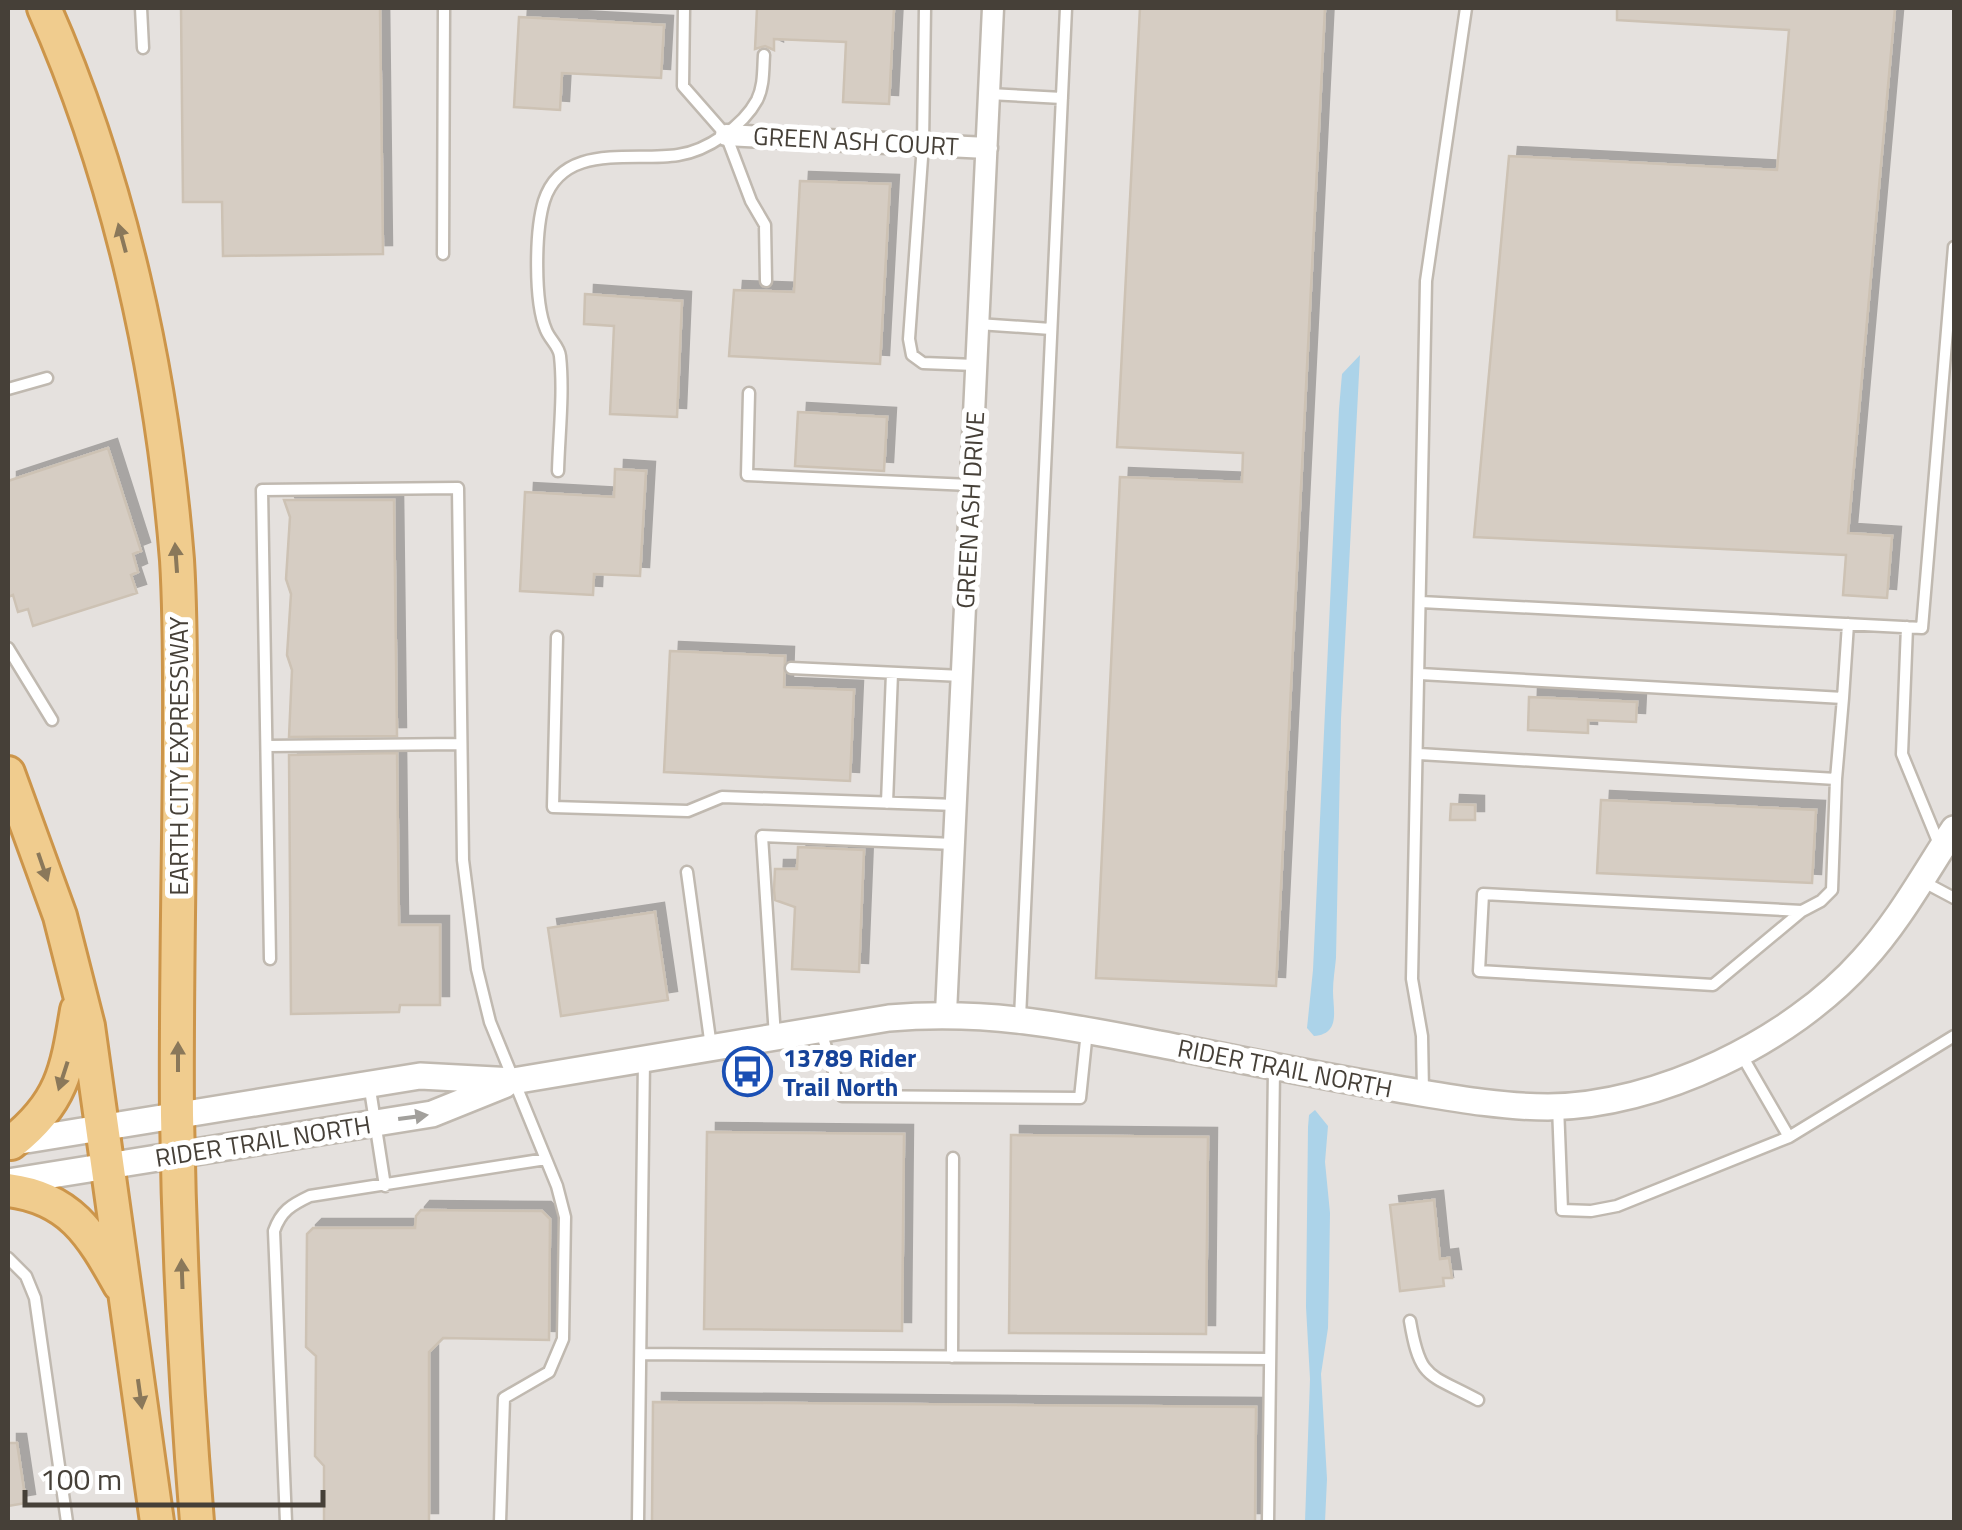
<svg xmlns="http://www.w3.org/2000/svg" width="1962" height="1530" viewBox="0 0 1962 1530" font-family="'Titillium Web',sans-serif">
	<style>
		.industrial { fill: #e5e1de }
		.water { fill: #acd3e9 }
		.building { fill: #d6cdc3; stroke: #cdc2b4; stroke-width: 2.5; filter: url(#shadow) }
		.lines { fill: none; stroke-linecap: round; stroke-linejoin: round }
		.service-casing { stroke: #c0b9b0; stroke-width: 15 }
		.minor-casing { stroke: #c0b9b0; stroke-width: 25 }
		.tertiary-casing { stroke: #c0b9b0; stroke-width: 30 }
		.trunk-casing { stroke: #cc954a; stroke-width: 38 }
		.service { stroke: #fff; stroke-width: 10 }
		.minor { stroke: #fff; stroke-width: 20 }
		.tertiary { stroke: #fff; stroke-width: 25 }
		.trunk { stroke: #f0cc8e; stroke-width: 32 }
		.oneway { fill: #8a785a }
		.oneway2 { fill: #a2a09c }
		.labels { text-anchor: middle; stroke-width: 10; stroke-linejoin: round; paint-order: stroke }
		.street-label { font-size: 25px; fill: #464038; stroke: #fff }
		.transit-label { font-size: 25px; font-weight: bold; fill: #164399; stroke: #fff; text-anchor: start }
	</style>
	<defs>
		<filter id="shadow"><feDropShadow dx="9" dy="-9" stdDeviation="0" flood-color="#0004"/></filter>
	</defs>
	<rect width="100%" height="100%" fill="#f3efe9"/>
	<path class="industrial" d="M8 8H1954V1522H8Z"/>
	<path class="water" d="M1360 355 1341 719 1336 958C1335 969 1333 980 1333 991 1333 1010 1341 1034 1314 1036L1307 1028 1313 970 1339 409 1342 374Z
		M1315 1110 1328 1126 1325 1162 1330 1213 1329 1278 1328 1328 1321 1374 1327 1479 1325 1522H1305L1310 1379 1306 1307 1308 1127 1309 1115Z"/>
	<path class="building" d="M181 8H380L383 254 223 256 222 202H183Z
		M757 8H894L889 104 843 102 846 42 774 39V50L765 46 755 49Z
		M1140 8H1325L1276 986 1096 978 1120 477 1242 482 1243 453 1117 447Z
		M1617 8H1895L1848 533 1892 536 1887 598 1843 595 1846 555 1474 537 1509 156 1777 170 1789 30 1617 20Z
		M519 17 664 25 661 78 562 73 560 110 514 107Z
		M800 181 890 184 880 364 729 356 734 290 794 292Z
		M585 294 682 301 677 417 610 414 614 326 584 324Z
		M798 412 887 417 884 471 795 466Z
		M108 448 141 551 133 554 138 572 131 575 137 593 33 626 28 609 18 612 13 595 8 597V481Z
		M615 469 646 471 640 576 594 574 593 595 520 591 525 492 614 497Z
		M284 500H394L397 736 289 737 292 670 287 655 291 594 286 579 290 517Z
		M670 651 785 656 784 687 854 690 850 781 664 772Z
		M1529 697 1637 702 1636 722 1588 720V733L1528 730Z
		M397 753 399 925H440V1005H400L399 1012 291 1014 289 755Z
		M1601 800 1816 810 1812 883 1597 873Z
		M1451 804 1475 805V820H1450Z
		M798 847 864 850 859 972 792 969 795 907 775 900 774 890 775 869H797Z
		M655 912 668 1000 561 1016 548 928Z
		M707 1132 904 1134 902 1331 704 1329Z
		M1011 1135 1208 1137 1206 1334 1009 1333Z
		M1434 1200 1440 1259 1449 1258 1452 1278H1443L1444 1286 1400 1291 1390 1205Z
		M421 1210 542 1211 550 1219 549 1340 443 1338 429 1352V1522H324V1466L315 1456 316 1356 306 1347 307 1234 313 1228H415L416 1216Z
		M653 1402 1256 1407 1255 1522H652Z
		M8 1443H17L26 1503 8 1506Z"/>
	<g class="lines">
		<defs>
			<path id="service" d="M141 8 143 48
				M684 8 683 86 726 135 751 201 765 225 766 281
				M925 8 923 144 909 339 912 355 923 363 975 365
				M989 94 1062 98
				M443 254 444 8
				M978 324 1051 329
				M8 389 47 378
				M749 393 747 475 970 485
				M558 471C559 434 564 393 560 356 559 346 550 340 546 330 534 302 535 231 544 201 563 142 632 162 678 155 707 151 743 126 757 100 764 86 763 70 764 55
				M1421 602 1922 628 1954 247
				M1907 627 1902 754 1939 844
				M557 637 553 807 688 811 722 797 956 805
				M8 648 52 720
				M791 668 962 676
				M1420 674 1843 698 1848 624
				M267 746 461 744
				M1419 754 1836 779 1832 890 1821 901 1802 911 1483 894 1479 971 1713 985 1802 911
				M1836 779 1843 698
				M887 803 892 673
				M687 872 711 1047
				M1922 881 1954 898
				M270 959 262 490 458 488 463 860 477 969 490 1022 557 1186 565 1217 563 1339 549 1372 504 1398 500 1522
				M1020 1018 1066 8
				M821 1032 842 1096 1080 1098 1087 1031
				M775 1037 762 836 954 844
				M1741 1054 1789 1137
				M369 1083 385 1186
				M1423 1092 1422 1036 1412 979 1426 281 1466 8
				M1558 1106 1562 1210 1591 1211 1617 1206 1789 1137 1954 1036
				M8 1258 26 1276 35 1298 67 1522
				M1410 1321C1420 1380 1428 1373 1478 1400
				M641 1354 1270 1359
				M952 1357 953 1158
				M286 1522 274 1231C281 1211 291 1205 310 1196L546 1159
				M638 1522 644 1060
				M1268 1522 1274 1069"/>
			<path id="minor" d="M726 135 987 148
				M946 1013 993 8"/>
			<path id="tertiary" d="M8 1143 420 1076 513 1081 889 1018C988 1010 1063 1025 1159 1044 1239 1059 1318 1076 1398 1089 1447 1097 1498 1107 1548 1107 1658 1106 1791 1041 1863 960 1899 921 1925 873 1954 829
				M8 1182 432 1114 504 1085"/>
			<path id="trunk" d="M44 8C120 180 162 372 177 560 181 624 180 688 180 752 179 873 176 994 177 1115 179 1251 186 1387 197 1522
				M8 773 60 916 88 1026 157 1522
				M11 1143C62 1103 67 1071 77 1010
				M8 1190C70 1198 91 1233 120 1285"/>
		</defs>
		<use href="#service" class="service-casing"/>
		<use href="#minor" class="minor-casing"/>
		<use href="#tertiary" class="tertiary-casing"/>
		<use href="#trunk" class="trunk-casing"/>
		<use href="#service" class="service"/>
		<use href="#minor" class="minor"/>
		<use href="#tertiary" class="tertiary"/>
		<use href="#trunk" class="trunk"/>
	</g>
	<defs><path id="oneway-solid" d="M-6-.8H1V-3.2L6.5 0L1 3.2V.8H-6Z" transform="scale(2.5)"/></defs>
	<g class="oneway">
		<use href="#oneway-solid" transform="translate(122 238) rotate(-105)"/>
		<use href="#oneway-solid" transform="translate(176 558) rotate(-94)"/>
		<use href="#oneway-solid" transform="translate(43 867) rotate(71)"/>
		<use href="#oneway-solid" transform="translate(178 1057) rotate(-90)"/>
		<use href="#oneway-solid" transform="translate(63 1076) rotate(108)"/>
		<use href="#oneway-solid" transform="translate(182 1274) rotate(-92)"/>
		<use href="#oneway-solid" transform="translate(140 1394) rotate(82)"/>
	</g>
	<use class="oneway2" href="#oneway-solid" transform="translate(413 1117) rotate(-8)"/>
	<defs>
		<symbol id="bus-ring" viewBox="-11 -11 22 22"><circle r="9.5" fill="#fff" stroke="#1a4fb4" stroke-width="1.5"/><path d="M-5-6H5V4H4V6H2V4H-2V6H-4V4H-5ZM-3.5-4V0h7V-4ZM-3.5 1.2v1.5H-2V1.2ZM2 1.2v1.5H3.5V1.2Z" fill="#1a4fb4"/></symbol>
	</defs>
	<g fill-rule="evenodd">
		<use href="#bus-ring" x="720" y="1044" width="55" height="55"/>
	</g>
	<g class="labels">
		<g class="street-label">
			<text transform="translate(856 141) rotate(3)" y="9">GREEN ASH COURT</text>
			<text transform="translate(970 510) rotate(-87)" y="9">GREEN ASH DRIVE</text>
			<text transform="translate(179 756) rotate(-90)" y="9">EARTH CITY EXPRESSWAY</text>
			<text transform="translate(1285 1068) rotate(11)" y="9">RIDER TRAIL NORTH</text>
			<text transform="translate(263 1141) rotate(-9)" y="9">RIDER TRAIL NORTH</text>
		</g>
		<g class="transit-label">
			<text x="783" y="1067">13789 Rider<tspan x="783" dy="29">Trail North</tspan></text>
		</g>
	</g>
	<rect width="1962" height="1530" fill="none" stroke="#464038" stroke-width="20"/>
	<path d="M25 1490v15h298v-15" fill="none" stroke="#464038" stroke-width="5"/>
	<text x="40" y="1490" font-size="30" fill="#464038" stroke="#ffffff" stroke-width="8" paint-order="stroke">100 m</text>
</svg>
